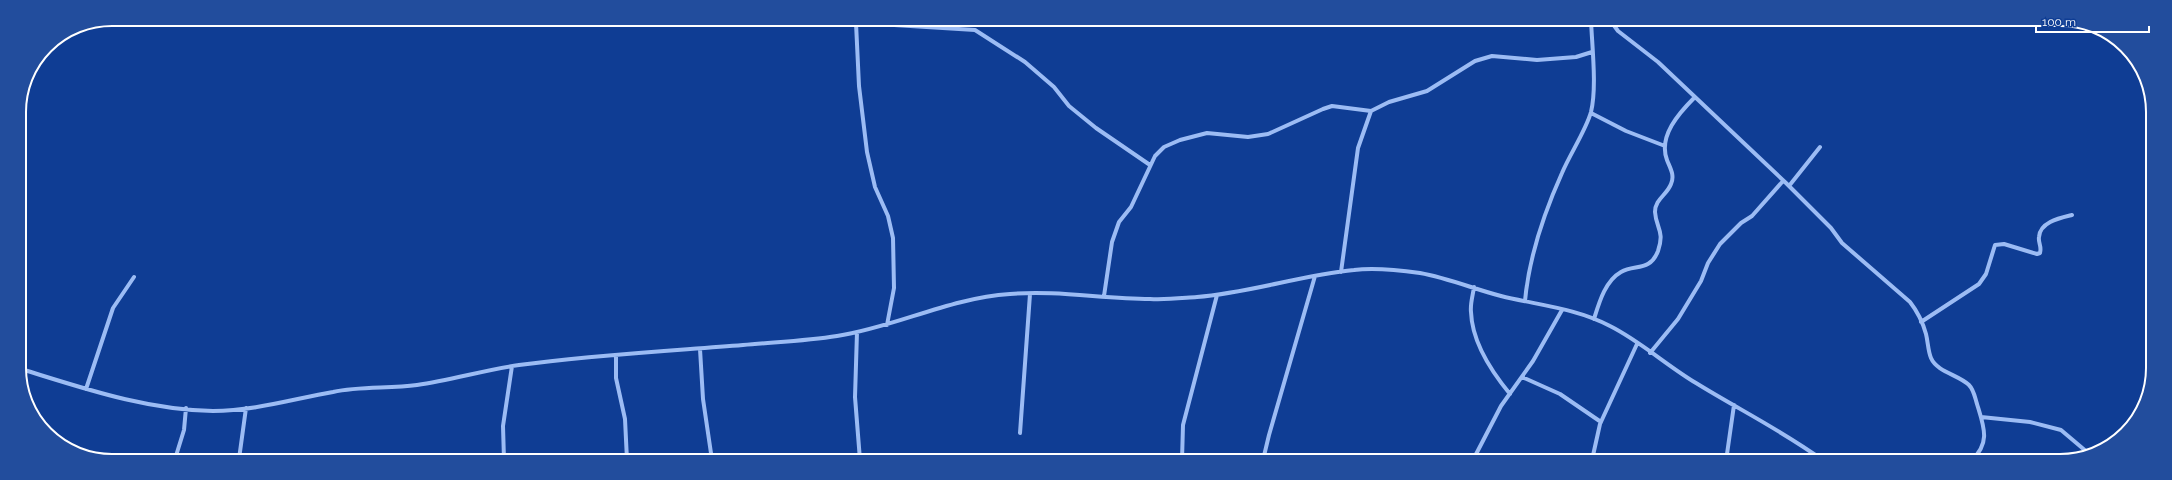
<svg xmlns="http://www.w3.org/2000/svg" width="2172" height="480" viewBox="0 0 2172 480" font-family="Raleway,sans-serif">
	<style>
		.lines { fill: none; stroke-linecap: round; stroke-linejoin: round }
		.street { stroke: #9cbcf4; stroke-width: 4 }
		.rim { fill: none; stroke: #fff; stroke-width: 2 }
	</style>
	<rect width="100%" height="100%" fill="#0f3d94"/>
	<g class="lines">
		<path class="street" d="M786 20 799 22 878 24 975 30 1025 62 1054 87 1069 106 1096 128 1150 165
			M1610 20 1618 31 1658 62 1786 183 1831 228 1842 243 1910 302C1917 311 1923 323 1926 334 1928 342 1928 351 1931 358 1937 372 1959 375 1969 385 1974 390 1975 398 1977 404 1984 427 1991 443 1971 461
			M856 23 859 86 867 152 875 187 888 216 893 238 894 288 887 325
			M1591 113 1626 131 1665 146
			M1789 186 1820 147
			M1341 272 1358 148 1371 111 1389 102 1427 91 1475 61 1492 56 1537 60 1576 57 1592 52
			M1474 287C1473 295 1470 304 1471 312 1472 342 1491 371 1510 394
			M1104 296 1112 242 1119 222 1131 207 1155 156 1164 147 1180 140 1207 133 1248 137 1268 134 1323 109 1332 106 1371 111
			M1525 301C1529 257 1544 213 1562 173 1570 154 1586 130 1591 112 1597 88 1592 46 1591 20
			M1594 319C1599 303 1605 281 1621 272 1635 264 1650 272 1658 251 1665 231 1656 228 1655 212 1655 199 1667 195 1671 184 1675 175 1670 168 1667 160 1658 136 1679 113 1695 97
			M1921 322 1979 284 1986 274 1995 245 2004 244 2037 254 2040 253C2042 246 2038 243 2039 237 2040 222 2060 218 2072 215
			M857 332 855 397 860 460
			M700 349 703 399 712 460
			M1650 353 1678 319 1701 281 1708 263 1720 244 1741 223 1752 216 1783 181
			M616 355V378L625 419 627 460
			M21 369C83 388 146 410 213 411 254 411 293 399 333 392 361 386 389 389 417 385 451 380 485 370 519 365 593 355 668 351 743 345 775 342 806 341 837 336 896 327 949 298 1010 294 1057 290 1103 299 1150 299 1166 300 1182 298 1197 297 1250 293 1301 275 1354 270 1375 267 1399 270 1420 273 1448 278 1474 289 1501 296 1537 305 1576 308 1610 326 1640 341 1666 365 1696 383 1738 409 1783 431 1824 461
			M1522 377 1560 394 1601 422
			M86 389 113 308 134 277
			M1981 417 2030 422 2061 430 2087 452
			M1020 433 1030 294
			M175 459 184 430 186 408
			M239 459 246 408
			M504 460 503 426 512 366
			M1182 460 1183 425 1217 295
			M1263 460 1269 435 1315 276
			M1473 460 1501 406 1533 361 1562 310
			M1592 460 1600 424 1637 344
			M1726 461 1734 405"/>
	</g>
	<path d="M0 0H2172V480H0ZM112 26H2060A86 86 0 0 1 2146 112V368A86 86 0 0 1 2060 454H112A86 86 0 0 1 26 368V112A86 86 0 0 1 112 26Z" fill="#224d9d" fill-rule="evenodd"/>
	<path class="rim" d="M112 26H2060A86 86 0 0 1 2146 112V368A86 86 0 0 1 2060 454H112A86 86 0 0 1 26 368V112A86 86 0 0 1 112 26Z"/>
	<path d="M2036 26v6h113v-6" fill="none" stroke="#ffffff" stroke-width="2"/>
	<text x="2042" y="26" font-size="12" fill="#ffffff" stroke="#0f3d94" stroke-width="3" paint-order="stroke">100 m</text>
</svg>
